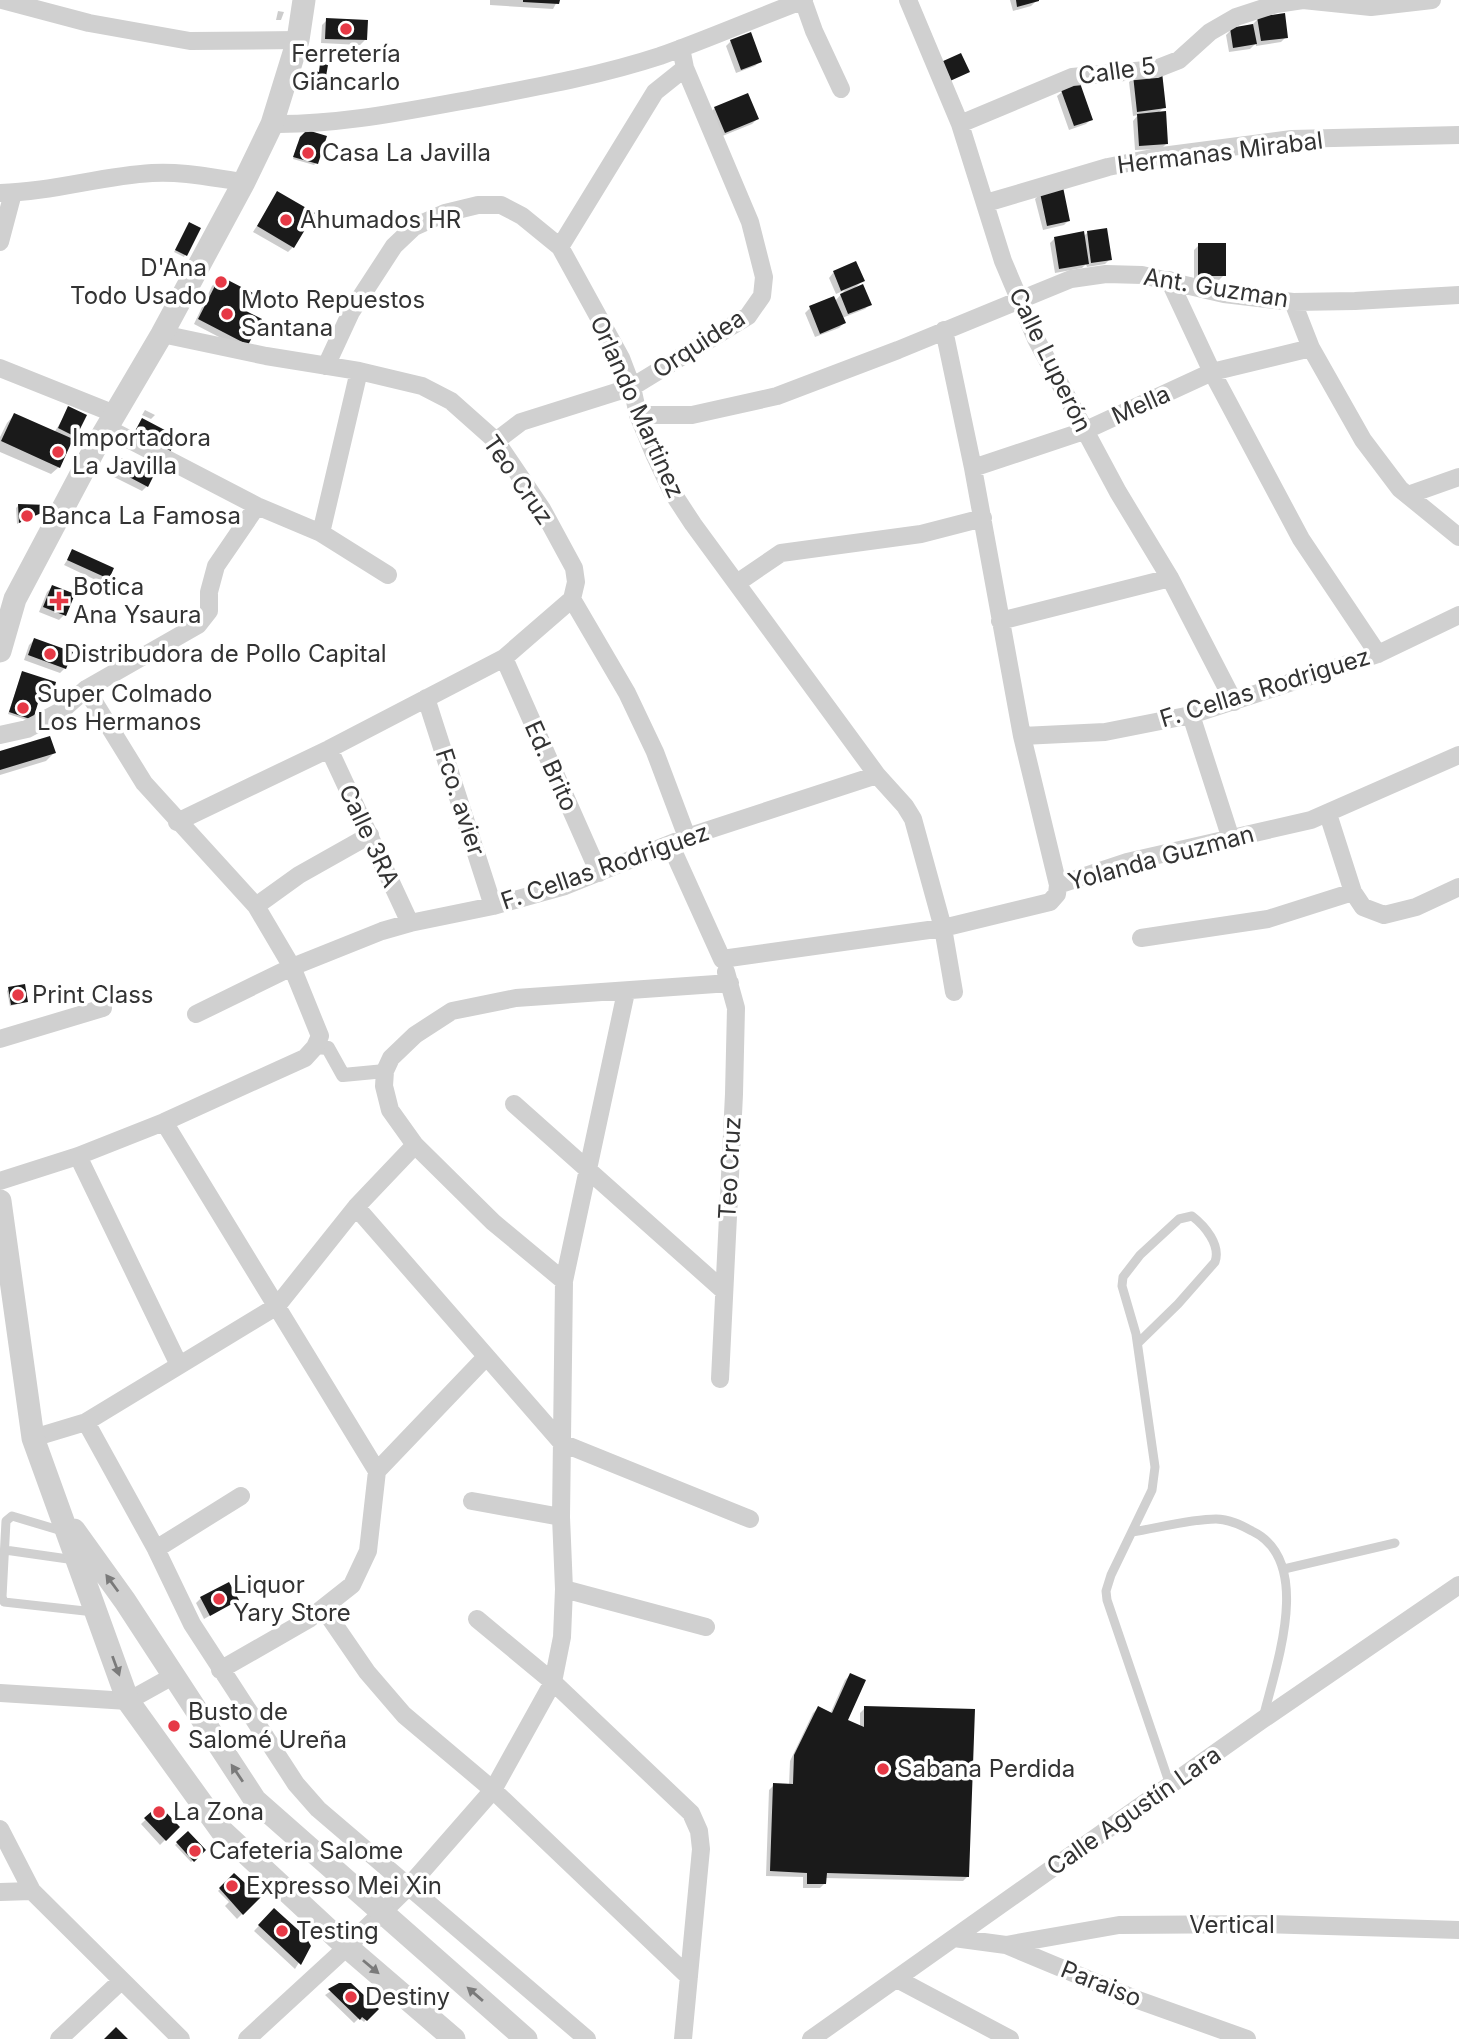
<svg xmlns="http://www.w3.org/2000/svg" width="1459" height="2039" viewBox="0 0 1459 2039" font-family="Inter,sans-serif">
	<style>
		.shadow { fill: #0003 }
		.building { fill: #1a1a1a }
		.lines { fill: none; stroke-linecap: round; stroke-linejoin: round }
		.service { stroke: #d0d0d0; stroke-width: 9 }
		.pedestrian { stroke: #d0d0d0; stroke-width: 14 }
		.minor { stroke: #d0d0d0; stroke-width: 18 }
		.tertiary { stroke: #d0d0d0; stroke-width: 23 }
		.oneway { fill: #7a7a7a }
		.poi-dot { fill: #e63946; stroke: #fff; stroke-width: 2.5 }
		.labels { text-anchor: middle; stroke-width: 7; stroke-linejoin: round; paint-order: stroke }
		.poi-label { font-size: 24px; fill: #333; stroke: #fff; text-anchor: start }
		.street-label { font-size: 24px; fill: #333; stroke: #fff }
	</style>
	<rect width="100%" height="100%" fill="#fff"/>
	<path class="shadow" d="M490 0H558L553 9 490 5Z
		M1010 0H1036V1L1031 6 1013 11Z
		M278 11 284 12 281 20H276Z
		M1258 19 1286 37 1281 42 1256 46V43L1250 49 1229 52 1226 35 1231 30 1253 24Z
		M327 20 365 40 360 45 321 43 322 25Z
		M731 41 760 61 755 66 736 73 726 46Z
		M321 65 323 82 321 84 311 81 312 75 318 74Z
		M1134 77 1164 107 1157 114 1166 144 1161 149 1135 150 1133 121 1138 115 1133 116 1129 82Z
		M1062 92 1091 119 1086 124 1069 130 1057 96Z
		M715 108 757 119 752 124 720 137 710 113Z
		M308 132 316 163 314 165 293 159 297 145Z
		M278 193 293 247 288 252 253 232Z
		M1040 194 1069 220 1064 225 1043 230 1035 199Z
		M188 226 185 255 184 257 174 252Z
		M1087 233 1110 259 1105 264 1087 267 1086 264 1082 268 1055 273 1050 243 1055 238 1083 237Z
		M1199 245 1224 275 1219 280H1194V250Z
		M855 263 863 280 852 291 870 304 865 309 842 318 844 323 839 328 815 337 805 313 810 308 835 301 845 290 836 294 829 278 833 273Z
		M220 278 242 310 260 320 242 349 194 324 212 286Z
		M69 408 75 436 59 467 51 474 0 452V437L7 423 14 415 54 433Z
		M145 410 155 415 151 419 142 415Z
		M122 461 147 486 142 491 112 476Z
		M18 506 44 511 17 524 16 508Z
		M73 551 107 578 102 583 64 565Z
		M52 587 64 615 59 620 39 612 47 592Z
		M34 640 65 668 60 673 24 660 29 645Z
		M22 673 52 689 50 691 41 688 30 721 8 714Z
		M0 753H54L46 761 0 775Z
		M9 989 26 1002 10 1006 7 991Z
		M201 1598 237 1600 204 1619 196 1603Z
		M850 1675 846 1721 860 1727V1713L865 1708 968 1876 963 1881 825 1878V1883L820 1888H803V1877L766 1876 769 1790 774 1785H789L790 1761 813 1713 818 1708 830 1714 845 1680Z
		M159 1807 178 1827 160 1845 141 1824Z
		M188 1833 204 1850 191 1862 175 1845Z
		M234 1875 261 1895 237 1919 225 1906 229 1902 218 1891Z
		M274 1910 309 1946 295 1969 254 1931Z
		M340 1985 376 2009 364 2022 359 2018 354 2023 325 1995Z"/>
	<path class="building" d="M523 0H560L559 4 523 2Z
		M1016 0H1039V1L1017 7Z
		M1285 13 1288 38 1261 41 1257 17Z
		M326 18 368 20 367 40 325 39Z
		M1253 24 1257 44 1233 48 1230 28Z
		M751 32 762 62 741 70 730 40Z
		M961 53 970 72 950 81 941 62Z
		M320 63 328 65 325 82 312 80 314 71 319 72Z
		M1162 72 1166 108 1137 112 1133 75Z
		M1080 83 1093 120 1074 126 1061 90Z
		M748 93 759 119 725 133 714 107Z
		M1166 111 1168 144 1139 146 1137 114Z
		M307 130 327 136 318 164 293 157 300 137Z
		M1063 187 1070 221 1047 226 1040 193Z
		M277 191 315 213 294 248 257 226Z
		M189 222 201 228 187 256 175 250Z
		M1107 228 1112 260 1091 263 1087 231Z
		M1084 231 1089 264 1059 269 1054 237Z
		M1198 243H1226V276H1198Z
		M856 261 865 281 841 291 833 271Z
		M220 276 253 293 244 310 262 319 248 345 198 319Z
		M863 284 872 305 848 314 840 294Z
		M834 296 846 323 820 334 809 306Z
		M68 406 87 415 76 437 58 428Z
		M14 413 73 439 60 468 1 441Z
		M142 418 178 437 170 452 134 433Z
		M122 458 154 475 148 487 116 470Z
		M18 504 49 505 48 510 19 523Z
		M72 549 114 568 109 579 67 560Z
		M52 585 75 594 66 616 43 607Z
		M34 638 73 652 66 669 28 655Z
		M22 671 56 682 54 690 43 686 33 720 9 712Z
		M50 736 56 753 0 770V751Z
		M25 984 28 1002 11 1005 8 987Z
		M229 1582 239 1600 210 1616 200 1597Z
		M850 1673 866 1680 848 1720 864 1727V1706L975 1709 969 1877 827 1873 826 1884H807V1873L770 1871 773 1783 793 1784 794 1755 818 1706 832 1713Z
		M159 1805 180 1827 166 1841 144 1818Z
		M188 1831 206 1850 194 1862 176 1842Z
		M234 1873 245 1883 248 1880 263 1895 243 1915 219 1888Z
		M274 1908 306 1937 311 1946 301 1965 258 1925Z
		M339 1983H351L379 2009 367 2021 362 2017 360 2020 328 1989Z
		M116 2027 128 2039H104Z"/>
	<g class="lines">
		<path class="service" d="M1138 1343 1178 1304 1215 1262C1221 1245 1205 1226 1192 1216L1179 1219 1140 1255 1123 1277 1122 1286 1136 1334 1155 1467 1152 1490 1111 1575 1106 1591 1107 1600 1170 1785
			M62 1531 12 1516 6 1521 2 1597 4 1602 94 1612
			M1132 1532C1157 1528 1191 1519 1216 1519 1229 1519 1241 1525 1252 1531 1315 1561 1275 1668 1263 1718
			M5 1550 75 1560
			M1284 1569 1395 1543"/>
		<path class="pedestrian" d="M315 1047 328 1048 343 1075 385 1071"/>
		<path class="minor" d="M2 0 89 23 190 41 298 40
			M803 0 814 31 841 89
			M908 0 960 124 1003 261 1036 339 1118 492 1170 578 1234 702
			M272 124C341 125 406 111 473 99 536 87 599 76 660 56 708 39 756 18 804 0
			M960 124 1072 77 1156 69 1179 60 1210 32 1236 17 1276 4 1303 0 1371 7 1432 0
			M0 193C51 192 101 176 152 173 182 171 214 178 244 182
			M986 203 1108 167 1162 156 1292 139 1459 135
			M0 242 13 193
			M560 247 655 92 685 68
			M1169 280 1212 372 1301 539 1378 654
			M1293 302 1311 348 1363 440 1400 489 1459 537
			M162 334 266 356 359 371 422 386 451 401 496 441 542 509 574 568 576 582 572 599 627 693 655 752 687 837
			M326 366 351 312 394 246 414 227 445 213 478 205H501L522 216 560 247 621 358 632 387 638 415 655 456 672 492 693 524 877 775 905 806 913 819 943 928 954 992
			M0 368 115 414
			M638 415H692L777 396 898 350 1071 279 1106 274 1142 275 1224 294 1293 302 1355 301 1459 295
			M107 428 257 506 321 533 388 575
			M496 441 521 422 632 387 748 316 762 296 764 277 750 222 685 68 681 48
			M973 468 1084 431 1212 372 1311 348
			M1408 495 1459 477
			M321 533 359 371
			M737 583 781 553 921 534 983 518
			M1000 621 1170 578
			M504 658 599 873
			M426 698 493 906
			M1191 715 1231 839
			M0 735 27 729 61 711 86 689 198 625 209 611V592L216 566 257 506
			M1022 736 1105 732 1191 715 1378 654 1459 615
			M329 749 410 923
			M1328 814 1353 892 1363 907 1384 915 1416 907 1459 887
			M177 822 329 749 504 658 572 599
			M670 844 722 959 943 928 1050 902 1057 894 1058 885 1022 736 973 468 944 330
			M1058 885 1127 862 1311 820 1459 755
			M256 906 299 875 370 835
			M1141 938 1268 919 1353 892
			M196 1014 292 967 382 931 410 923 493 906 565 886 687 837 877 775
			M0 1039 103 1008
			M514 1104 724 1291
			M164 1122 377 1471
			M78 1156 179 1365
			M0 1181 78 1156 164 1122 305 1058 315 1047 320 1036 292 967 256 906 144 783 86 689
			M356 1207 562 1443 750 1519
			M564 1281 493 1222 415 1145 390 1110 384 1086 385 1071 391 1058 415 1035 452 1011 516 998 730 983
			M720 1379 734 1094 736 1008 726 972
			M86 1422 156 1549 192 1624 296 1784 318 1809 587 2039
			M33 1438 86 1422 277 1306 356 1207 415 1145
			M472 1501 561 1517
			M156 1549 241 1496
			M564 1589 706 1627
			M323 1608 367 1672 404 1715 493 1790 689 1977
			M477 1619 553 1682 691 1813 699 1831 701 1849 683 2039
			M220 1670 309 1619 352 1585 368 1551 377 1471 486 1357
			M0 1693 128 1701 173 1676
			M0 1829 32 1891 181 2039
			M0 1892 32 1891
			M954 1938 1006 1945 1138 2000 1247 2039
			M1006 1945 1119 1925 1266 1924 1459 1930
			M897 1979 1010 2039
			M59 2039 121 1981
			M247 2039 347 1947 409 1886 493 1790 553 1682 562 1637 564 1589 561 1517 564 1281 626 992
			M811 2039 1262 1720 1459 1585"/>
		<path class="tertiary" d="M0 651 15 599 96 446 162 334 244 182 272 124 298 40 304 0
			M0 1201 33 1438 128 1701 221 1830 347 1947 454 2039
			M74 1530 125 1601 255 1800 526 2039"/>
	</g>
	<defs><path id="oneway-solid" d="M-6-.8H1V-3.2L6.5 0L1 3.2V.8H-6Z" transform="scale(1.75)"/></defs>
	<g class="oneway">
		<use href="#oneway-solid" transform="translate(112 1583) rotate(-126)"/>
		<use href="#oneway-solid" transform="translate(116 1666) rotate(70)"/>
		<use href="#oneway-solid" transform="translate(237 1773) rotate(-124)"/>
		<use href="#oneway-solid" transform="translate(371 1967) rotate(40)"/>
		<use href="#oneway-solid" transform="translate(475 1994) rotate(-139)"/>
	</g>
	<g class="poi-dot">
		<circle cx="346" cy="29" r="7"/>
		<circle cx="308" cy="153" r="7"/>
		<circle cx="286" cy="220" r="7"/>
		<circle cx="221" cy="282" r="7"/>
		<circle cx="227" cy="314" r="7"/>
		<circle cx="58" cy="452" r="7"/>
		<circle cx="27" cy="516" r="7"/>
		<path d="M55.5 590.5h7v7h7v7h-7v7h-7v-7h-7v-7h7z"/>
		<circle cx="50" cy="654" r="7"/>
		<circle cx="23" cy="708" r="7"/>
		<circle cx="18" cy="995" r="7"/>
		<circle cx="219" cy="1599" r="7"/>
		<circle cx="174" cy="1726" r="7"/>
		<circle cx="883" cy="1769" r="7"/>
		<circle cx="159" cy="1812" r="7"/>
		<circle cx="195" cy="1851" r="7"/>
		<circle cx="232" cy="1886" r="7"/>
		<circle cx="282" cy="1931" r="7"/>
		<circle cx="351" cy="1997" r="7"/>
	</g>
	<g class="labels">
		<g class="poi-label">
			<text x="346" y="62" text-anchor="middle">Ferretería<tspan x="346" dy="28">Giancarlo</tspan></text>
			<text x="322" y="161">Casa La Javilla</text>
			<text x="300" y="228">Ahumados HR</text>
			<text x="207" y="276" text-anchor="end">D'Ana<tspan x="207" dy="28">Todo Usado</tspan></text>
			<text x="241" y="308">Moto Repuestos<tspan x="241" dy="28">Santana</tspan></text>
			<text x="72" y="446">Importadora<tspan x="72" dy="28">La Javilla</tspan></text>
			<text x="41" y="524">Banca La Famosa</text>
			<text x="73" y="595">Botica<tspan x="73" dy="28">Ana Ysaura</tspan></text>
			<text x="64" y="662">Distribudora de Pollo Capital</text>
			<text x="37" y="702">Super Colmado<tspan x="37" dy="28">Los Hermanos</tspan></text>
			<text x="32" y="1003">Print Class</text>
			<text x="233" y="1593">Liquor<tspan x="233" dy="28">Yary Store</tspan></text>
			<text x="188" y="1720">Busto de<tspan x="188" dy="28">Salomé Ureña</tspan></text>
			<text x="897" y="1777">Sabana Perdida</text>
			<text x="173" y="1820">La Zona</text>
			<text x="209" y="1859">Cafeteria Salome</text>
			<text x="246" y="1894">Expresso Mei Xin</text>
			<text x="296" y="1939">Testing</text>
			<text x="365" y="2005">Destiny</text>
		</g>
		<g class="street-label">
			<text transform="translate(1117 71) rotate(-8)" y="8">Calle 5</text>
			<text transform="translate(1220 153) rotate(-7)" y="8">Hermanas Mirabal</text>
			<text transform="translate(1216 288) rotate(9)" y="8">Ant. Guzman</text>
			<text transform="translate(699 344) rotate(-33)" y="8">Orquidea</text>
			<text transform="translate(1050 360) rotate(64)" y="8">Calle Luperón</text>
			<text transform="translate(1141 405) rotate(-24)" y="8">Mella</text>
			<text transform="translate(637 407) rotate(66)" y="8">Orlando Martinez</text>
			<text transform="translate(518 480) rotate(55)" y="8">Teo Cruz</text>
			<text transform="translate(1265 688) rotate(-17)" y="8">F. Cellas Rodriguez</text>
			<text transform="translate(551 766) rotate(66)" y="8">Ed. Brito</text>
			<text transform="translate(460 802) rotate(72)" y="8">Fco. avier</text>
			<text transform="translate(369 836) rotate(65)" y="8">Calle 3RA</text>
			<text transform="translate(1161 858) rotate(-15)" y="8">Yolanda Guzman</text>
			<text transform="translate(605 867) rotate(-19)" y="8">F. Cellas Rodriguez</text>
			<text transform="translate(730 1168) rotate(-87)" y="8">Teo Cruz</text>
			<text transform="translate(1134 1811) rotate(-35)" y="8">Calle Agustín Lara</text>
			<text x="1232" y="1933">Vertical</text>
			<text transform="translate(1101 1984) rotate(22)" y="8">Paraiso</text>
		</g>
	</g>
</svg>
